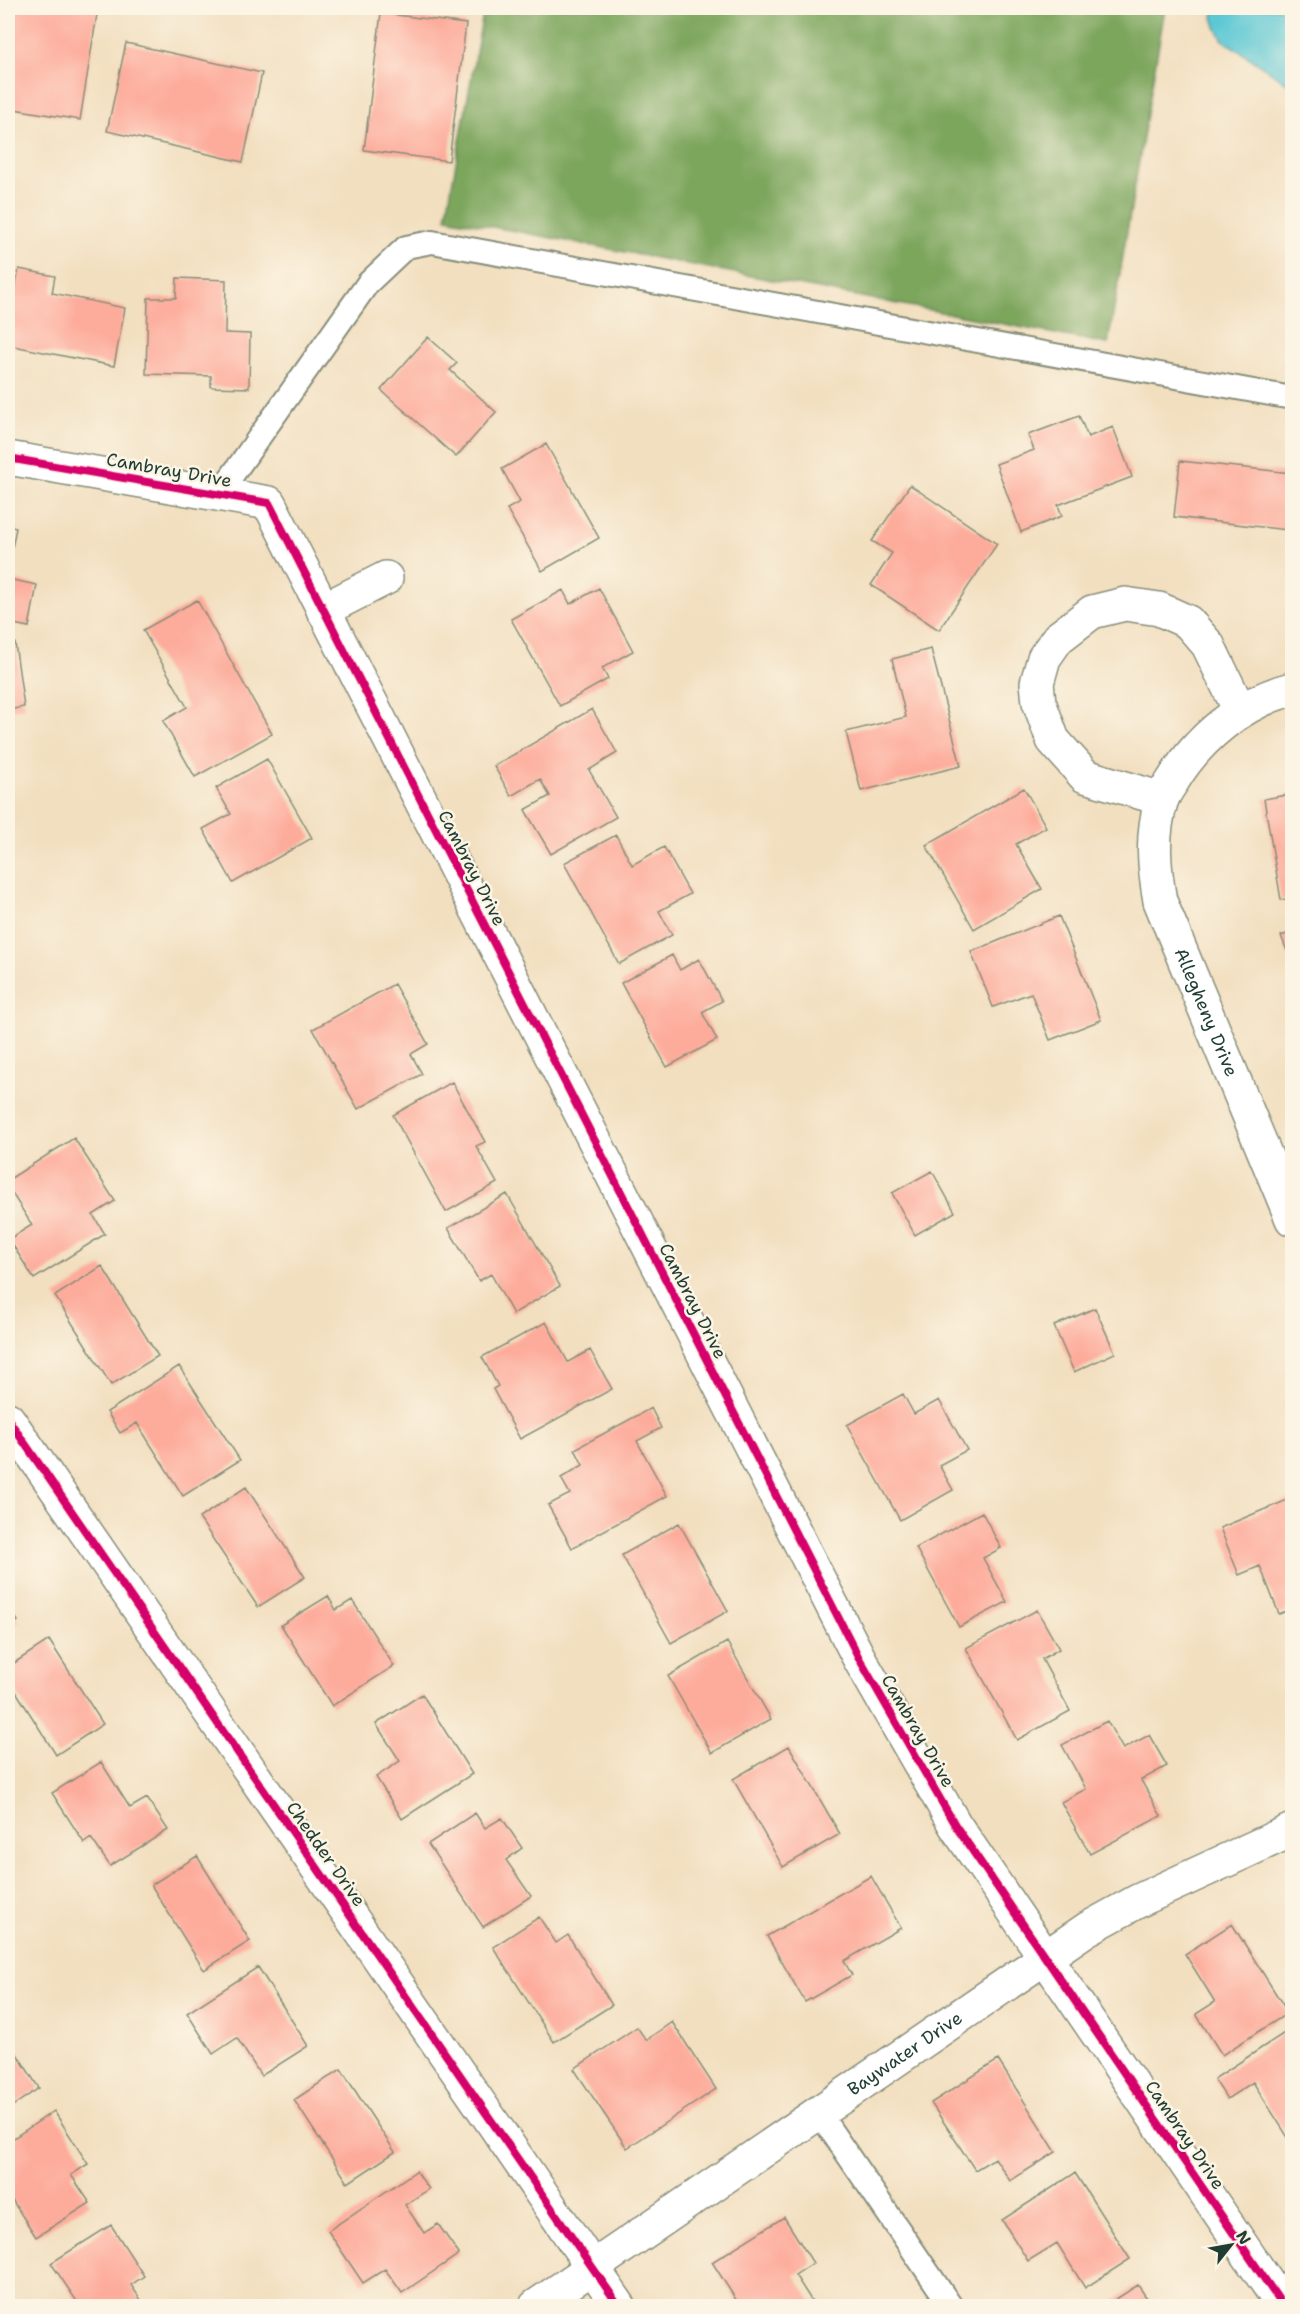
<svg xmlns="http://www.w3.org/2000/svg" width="1300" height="2314" viewBox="0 0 1300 2314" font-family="'Shantell Sans',sans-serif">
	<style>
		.forest { fill: #7da65d; stroke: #4e7248; stroke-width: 1.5 }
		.water { fill: #5cc8d4; stroke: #3e8284; stroke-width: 1.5 }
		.building { fill: #fdac9b }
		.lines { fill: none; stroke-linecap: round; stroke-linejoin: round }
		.lane-casing { stroke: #888e7a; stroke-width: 26 }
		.street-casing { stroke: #888e7a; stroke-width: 36 }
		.lane { stroke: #fff; stroke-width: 22 }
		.street { stroke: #fff; stroke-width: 33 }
		.cycleway-casing { stroke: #fcf5e5; stroke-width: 11 }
		.cycleway { stroke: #d6006c; stroke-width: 8 }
		.labels { text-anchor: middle; stroke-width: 5; stroke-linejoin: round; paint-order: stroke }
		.street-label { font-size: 18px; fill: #1f3d34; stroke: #fcf5e5 }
	</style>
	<rect width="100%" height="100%" fill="#fcf5e5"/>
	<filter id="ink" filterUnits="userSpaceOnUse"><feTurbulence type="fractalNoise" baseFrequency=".0167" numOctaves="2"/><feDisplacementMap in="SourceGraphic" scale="12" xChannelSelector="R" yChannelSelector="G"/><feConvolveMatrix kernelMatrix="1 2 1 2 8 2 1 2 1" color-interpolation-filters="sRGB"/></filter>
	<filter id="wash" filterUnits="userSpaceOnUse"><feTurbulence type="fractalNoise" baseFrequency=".008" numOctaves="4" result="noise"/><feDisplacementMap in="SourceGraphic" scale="24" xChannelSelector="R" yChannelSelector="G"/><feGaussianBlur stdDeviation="1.35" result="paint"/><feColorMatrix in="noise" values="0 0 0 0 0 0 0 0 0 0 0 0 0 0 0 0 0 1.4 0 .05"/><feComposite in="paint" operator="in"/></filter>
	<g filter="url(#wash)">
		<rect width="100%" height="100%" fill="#f2dfc0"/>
		<path class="forest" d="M484 8H1165L1108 344 446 218Z"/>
		<path class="water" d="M1215 8H1292V83H1287L1223 40 1216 27 1213 17Z"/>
		<g id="blocks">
			<path class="building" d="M9 8H98L80 120 8 108Z
				M381 13 466 24 449 161 364 150Z
				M126 43 262 73 243 162 107 131Z
				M19 269 55 276 52 293 125 308 114 366 8 345V325Z
				M177 278 226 280 225 333 250 334 249 388 211 387V376L146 374 148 298H176Z
				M428 337 457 363 450 370 496 412 456 457 381 390Z
				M1079 416 1088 437 1113 427 1132 477 1058 505 1062 516 1021 532 996 464 1034 450 1028 435Z
				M546 444 599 538 542 571 507 509 520 502 502 469Z
				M1180 461 1292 473 1288 530 1174 517Z
				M910 485 997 544 939 630 871 585 892 553 872 541Z
				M8 526 16 528 9 564H8Z
				M8 579 37 585 29 627 8 623Z
				M599 588 633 651 602 668 608 679 560 706 511 619 563 590 570 604Z
				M197 600 272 734 195 777 163 721 187 707 143 630Z
				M15 643 24 707 8 710V644Z
				M931 649 961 766 861 791 846 732 906 717 892 659Z
				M592 709 617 753 589 770 616 817 551 854 525 810 550 796 540 779 511 796 494 766Z
				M267 759 312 838 233 883 203 829 231 814 216 788Z
				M1024 788 1046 827 1016 844 1042 889 974 929 926 845Z
				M1292 794V898L1281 900 1264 799Z
				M616 835 632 865 664 847 690 894 659 911 672 935 619 964 564 863Z
				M1059 916 1101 1020 1050 1040 1031 993 993 1007 971 952Z
				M1292 932V963L1281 936Z
				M672 955 680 970 699 959 722 1001 702 1012 717 1040 667 1067 621 983Z
				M394 984 428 1044 411 1054 422 1074 358 1109 313 1029Z
				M452 1082 485 1142 476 1146 497 1183 446 1212 393 1115Z
				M74 1138 115 1201 93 1215 105 1234 34 1279 9 1239 32 1225 8 1187V1180Z
				M932 1171 955 1212 915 1235 892 1193Z
				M507 1194 560 1286 513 1314 491 1274 479 1281 448 1228Z
				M102 1266 158 1356 111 1385 55 1296Z
				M1095 1308 1115 1353 1074 1372 1054 1326Z
				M546 1322 568 1362 590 1350 612 1389 520 1439 493 1389 498 1386 482 1357Z
				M179 1366 240 1460 183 1496 137 1423 120 1433 107 1412Z
				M903 1394 914 1414 939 1400 967 1450 939 1465 953 1490 900 1520 847 1425Z
				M651 1408 661 1428 637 1441 667 1496 572 1548 548 1505 570 1494 561 1478 583 1465 575 1449Z
				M246 1487 305 1577 258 1607 199 1518Z
				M1292 1498V1609L1279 1614 1260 1566 1239 1575 1220 1528Z
				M982 1512 1001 1548 983 1558 1007 1602 959 1627 916 1548Z
				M679 1523 728 1611 671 1643 622 1555Z
				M328 1596 336 1610 352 1600 394 1666 332 1706 281 1625Z
				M8 1605 18 1621 8 1628Z
				M1037 1610 1059 1649 1042 1659 1070 1711 1017 1740 966 1648Z
				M49 1640 103 1724 56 1755 8 1679V1667Z
				M727 1642 771 1719 712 1753 668 1676Z
				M422 1694 472 1774 402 1819 376 1777 400 1761 376 1724Z
				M1107 1721 1123 1749 1149 1735 1167 1766 1141 1780 1161 1816 1090 1854 1061 1802 1086 1789 1062 1745Z
				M789 1746 840 1834 783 1867 733 1779Z
				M101 1762 130 1808 147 1798 168 1830 110 1866 91 1838 84 1843 52 1793Z
				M475 1813 485 1828 502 1818 522 1848 506 1860 531 1896 483 1927 428 1844Z
				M197 1856 250 1941 204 1970 151 1885Z
				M871 1876 901 1928 844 1961 852 1975 805 2002 767 1936Z
				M539 1917 556 1943 568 1935 612 2005 554 2042 493 1947Z
				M1232 1924 1288 2013 1222 2055 1196 2014 1215 2002 1185 1954Z
				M258 1967 308 2046 261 2076 237 2038 213 2054 187 2013Z
				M672 2022 716 2089 627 2148 574 2069 637 2027 646 2040Z
				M1292 2028V2144L1253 2082 1227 2099 1214 2079Z
				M8 2040 39 2088 8 2109Z
				M998 2060 1056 2152 1010 2181 995 2158 975 2170 931 2103Z
				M341 2069 395 2152 348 2183 294 2100Z
				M54 2111 88 2164 71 2175 90 2203 36 2237 8 2194V2142Z
				M416 2171 429 2189 405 2205 424 2233 438 2224 459 2254 402 2293 385 2269 363 2283 328 2231Z
				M1075 2173 1130 2259 1085 2288 1057 2243 1028 2261 1002 2220Z
				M784 2217 813 2263 795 2275 815 2306H740L712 2262Z
				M111 2225 144 2276 131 2285 145 2306H80L51 2263Z
				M1138 2285 1152 2306H1105Z"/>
		</g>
	</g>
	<g filter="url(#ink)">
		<use href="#blocks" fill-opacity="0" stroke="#888e7a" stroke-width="1.5"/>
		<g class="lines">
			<defs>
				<path id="lane" d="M219 494 368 283 406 247 432 242 1292 398
					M819 2113 951 2306"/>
				<g id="street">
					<path d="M8 458 269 503 860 1660 955 1825 1283 2306"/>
					<path d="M323 610 386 578"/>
					<path id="s1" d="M1292 689C1243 701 1198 738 1172 782 1168 788 1163 795 1161 802 1151 836 1154 867 1160 901L1292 1219"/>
					<path d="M1162 799 1085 776 1053 740 1039 702 1037 683 1044 658 1058 638 1092 612 1125 604 1159 609 1188 622 1208 645 1240 711"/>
					<path d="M8 1419 619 2306"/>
					<path id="s2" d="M536 2306 1087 1929 1138 1901 1292 1830"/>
				</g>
			</defs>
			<use href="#lane" class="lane-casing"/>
			<use href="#street" class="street-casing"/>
			<use href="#lane" class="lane"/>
			<use href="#street" class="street"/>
			<defs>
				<path id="cycleway" d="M8 458 269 503 860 1660 955 1825 1283 2306
					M8 1419 619 2306"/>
			</defs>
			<use href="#cycleway" class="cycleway-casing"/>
			<use href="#cycleway" class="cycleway"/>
		</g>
	</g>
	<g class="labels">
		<g class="street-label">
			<text transform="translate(169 470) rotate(10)" y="6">Cambray Drive</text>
			<text transform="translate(472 868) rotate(63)" y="6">Cambray Drive</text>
			<text dy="6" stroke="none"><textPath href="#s1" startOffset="399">Allegheny Drive</textPath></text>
			<text transform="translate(693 1301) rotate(63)" y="6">Cambray Drive</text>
			<text transform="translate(918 1731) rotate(60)" y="6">Cambray Drive</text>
			<text transform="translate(326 1854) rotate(55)" y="6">Chedder Drive</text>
			<text dy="6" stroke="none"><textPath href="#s2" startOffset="447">Baywater Drive</textPath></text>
			<text transform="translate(1185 2135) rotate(56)" y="6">Cambray Drive</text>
		</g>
	</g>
	<rect width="1300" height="2314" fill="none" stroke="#fcf5e5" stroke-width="30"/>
	<g transform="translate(1231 2245) rotate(59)" stroke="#fcf5e5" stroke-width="4.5" paint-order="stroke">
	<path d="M0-4.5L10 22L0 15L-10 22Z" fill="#1f3d34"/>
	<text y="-9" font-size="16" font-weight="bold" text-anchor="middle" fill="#1f3d34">N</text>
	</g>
</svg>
